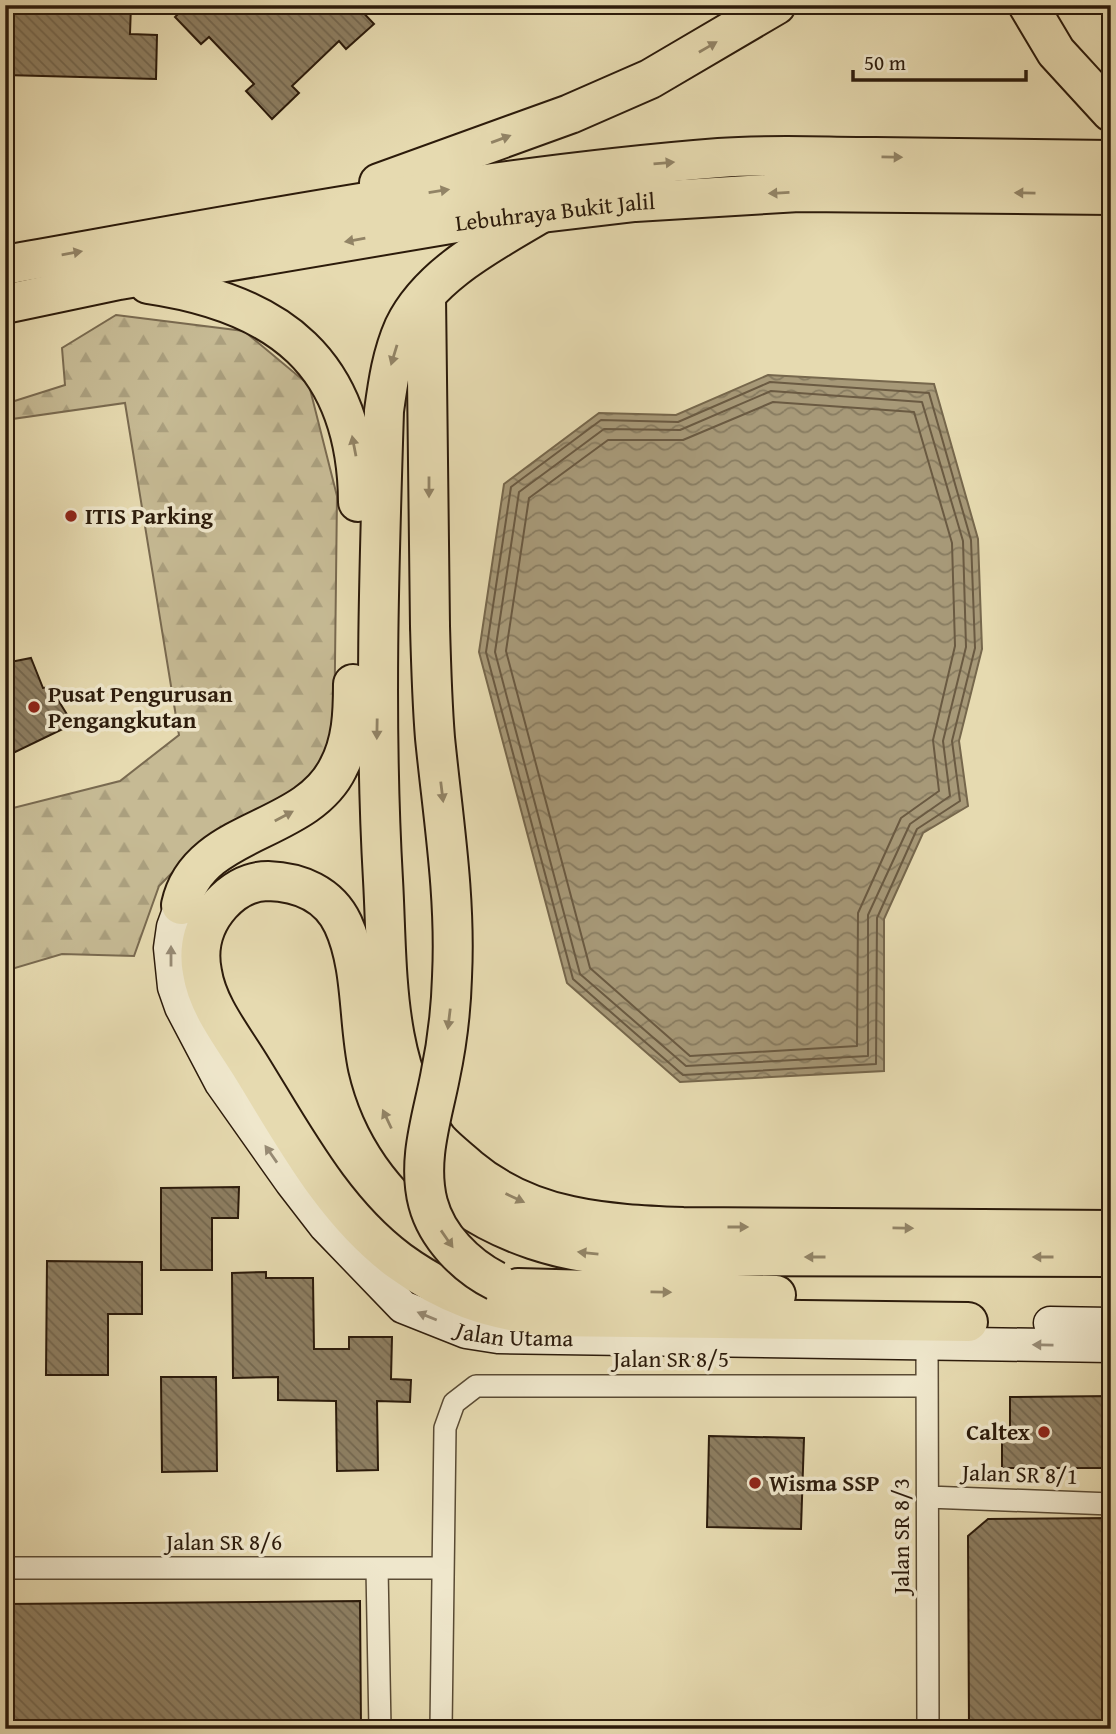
<svg xmlns="http://www.w3.org/2000/svg" width="1116" height="1734" viewBox="0 0 1116 1734" font-family="'Gentium Book Plus',serif">
	<style>
		.forest { fill: url(#forest-firs); stroke: #796a50; stroke-width: 2 }
		.water { fill: url(#water-waves); stroke: #76674c; stroke-width: 2 }
		.lines { fill: none; stroke-linecap: round; stroke-linejoin: round }
		.shore { stroke: #6a5a42; stroke-width: 2 }
		.building { fill: url(#building-back-hatch); stroke: #2c1b0b; stroke-width: 2 }
		.street-casing { stroke: #5a4b34; stroke-width: 24 }
		.secondary-casing { stroke: #2c1b0b; stroke-width: 35 }
		.highway-casing { stroke: #2c1b0b; stroke-width: 42 }
		.street { stroke: #efe7cc; stroke-width: 21 }
		.secondary { stroke: #efe7cc; stroke-width: 32 }
		.highway { stroke: #e6dab0; stroke-width: 38 }
		.highway-bridge-casing { stroke: #2c1b0b; stroke-width: 42; stroke-linecap: butt }
		.highway-bridge { stroke: #e6dab0; stroke-width: 38 }
		.oneway { fill: #928466 }
		.oneway2 { fill: #978b75 }
		.poi-dot { fill: #8f2418; stroke: #efe7cc; stroke-width: 2.5 }
		.labels { text-anchor: middle; stroke-width: 7; stroke-linejoin: round; paint-order: stroke }
		.street-label { font-size: 23px; fill: #2c1b0b; stroke: #efe7cc }
		.poi-label { font-size: 23px; font-weight: bold; fill: #2c1b0b; stroke: #efe7cc; text-anchor: start }
	</style>
	<defs>
		<pattern id="forest-firs" width="22" height="20" patternUnits="userSpaceOnUse" patternTransform="scale(1.75)"><rect width="22" height="20" fill="#c6ba94"/><path d="M5 1l3.5 6h-7zM16 11l3.5 6h-7z" fill="#aa9f7e"/></pattern>
		<pattern id="water-waves" width="16" height="10" patternUnits="userSpaceOnUse" patternTransform="scale(1.75)"><rect width="16" height="10" fill="#a79978"/><path d="M0 5q4-4 8 0t8 0" fill="none" stroke="#887c61"/></pattern>
		<pattern id="building-back-hatch" width="6" height="6" patternUnits="userSpaceOnUse" patternTransform="scale(1.75)"><rect width="6" height="6" fill="#8d7e61"/><path d="M-1 5l2 2M0 0l6 6M5-1l2 2" fill="none" stroke="#73664e"/></pattern>
	</defs>
	<rect width="100%" height="100%" fill="#e6dab0"/>
	<filter id="stains"><feTurbulence type="fractalNoise" baseFrequency=".00286" numOctaves="4"/><feColorMatrix values="0 0 0 0 .2 0 0 0 0 .09 0 0 0 0 .02 0 0 0 .5 -.17"/></filter>
	<radialGradient id="worn" r=".72"><stop offset=".6" stop-color="#630" stop-opacity="0"/><stop offset="1" stop-color="#630" stop-opacity=".3"/></radialGradient>
	<path class="forest" d="M116 315 244 331 309 385 337 496 334 747 297 795 205 839 159 886 134 956 62 954 5 971V810L120 781 179 735 125 403 5 420V404L65 385 62 348Z"/>
	<path class="water" d="M768 375 934 384 978 539 982 649 959 741 968 806 923 833 884 919V1071L680 1082 567 983 479 652 504 484 599 413 676 415Z"/>
	<g class="lines">
		<path class="shore" d="M770 382 929 393 971 540 975 648 952 741 960 801 917 829 877 918 876 1064 683 1075 573 979 486 652 511 487 601 420 678 422Z
			M771 391 922 402 963 541 966 647 943 741 950 796 910 824 868 915V1056L686 1066 580 974 495 652 519 492 604 429 680 430Z
			M773 402 914 412 952 543 955 646 933 740 939 791 901 818 858 913 857 1046 690 1056 590 968 506 651 529 498 608 440H683Z"/>
	</g>
	<path class="building" d="M5 5H131L130 34 157 35 156 79 5 75Z
		M187 5H356L374 24 346 49 339 41 292 86 299 93 272 119 246 91 254 84 209 37 201 44 175 17Z
		M31 658 43 688 50 687 73 724 5 757V663Z
		M239 1187 238 1218H212V1270H161V1188Z
		M47 1261 142 1262V1314H108V1375H46Z
		M266 1272V1278H313L314 1349H349V1337H392L391 1379 411 1380 410 1402 377 1401 378 1470 337 1471 336 1401 278 1400V1377L233 1378 232 1273Z
		M161 1377H216L217 1471 162 1472Z
		M1111 1396V1468H1002V1439H1010V1397Z
		M709 1436 804 1438 801 1529 707 1527Z
		M1111 1518V1729H969L968 1536 988 1519Z
		M360 1601 361 1729H5V1604Z"/>
	<g class="lines">
		<defs>
			<path id="street" d="M927 1343 928 1729
				M928 1497 1111 1504
				M5 1568H443
				M377 1568 380 1729
				M441 1729 445 1428 454 1403 476 1386H927"/>
			<g id="secondary">
				<path id="s1" d="M181 905 173 927 170 948 174 987 181 1007 221 1083 291 1182 325 1226 403 1307 466 1332 498 1337 1111 1346"/>
				<path d="M1050 1323 1111 1324"/>
			</g>
			<g id="highway">
				<path d="M1028 5 1056 52 1111 112"/>
				<path d="M379 183 570 114 650 79 776 5"/>
				<path d="M543 212C495 241 430 273 404 327 392 354 388 382 384 411 379 567 374 724 383 880 388 967 382 1067 438 1140 447 1150 459 1159 469 1168 531 1220 606 1224 683 1227L1111 1230"/>
				<path d="M5 265C242 223 479 177 719 158 771 154 824 157 876 157 954 158 1032 159 1111 160"/>
				<path d="M148 284C278 303 357 362 358 502"/>
				<path d="M426 296 430 626"/>
				<path id="s2" d="M5 304 119 280 456 223 635 202 799 192 1111 195"/>
				<path d="M181 905C198 827 305 835 338 768 352 742 353 713 353 684"/>
				<path d="M518 1288 776 1295"/>
				<path d="M968 1322 545 1317C488 1309 447 1296 399 1261 332 1211 292 1133 249 1064 231 1035 207 1005 202 972 197 947 204 923 221 904 234 890 249 881 268 881 299 882 329 894 343 924 363 967 358 1022 368 1068 395 1185 503 1248 617 1256L1111 1257"/>
			</g>
		</defs>
		<use href="#street" class="street-casing"/>
		<use href="#secondary" class="secondary-casing"/>
		<use href="#highway" class="highway-casing"/>
		<use href="#street" class="street"/>
		<use href="#secondary" class="secondary"/>
		<use href="#highway" class="highway"/>
		<defs>
			<path id="highway-bridge" d="M430 626C431 664 432 701 435 738 443 818 456 896 452 977 451 1010 447 1044 440 1077 432 1118 417 1161 428 1203 437 1237 466 1266 496 1281"/>
		</defs>
		<use href="#highway-bridge" class="highway-bridge-casing"/>
		<use href="#highway-bridge" class="highway-bridge"/>
	</g>
	<defs><path id="oneway-solid" d="M-6-.8H1V-3.2L6.5 0L1 3.2V.8H-6Z" transform="scale(1.75)"/></defs>
	<g class="oneway">
		<use href="#oneway-solid" transform="translate(708 47) rotate(-30)"/>
		<use href="#oneway-solid" transform="translate(501 139) rotate(-20)"/>
		<use href="#oneway-solid" transform="translate(892 157) rotate(1)"/>
		<use href="#oneway-solid" transform="translate(664 163) rotate(-5)"/>
		<use href="#oneway-solid" transform="translate(439 191) rotate(-9)"/>
		<use href="#oneway-solid" transform="translate(779 193) rotate(177)"/>
		<use href="#oneway-solid" transform="translate(1025 193) rotate(-179)"/>
		<use href="#oneway-solid" transform="translate(355 240) rotate(170)"/>
		<use href="#oneway-solid" transform="translate(72 253) rotate(-10)"/>
		<use href="#oneway-solid" transform="translate(394 355) rotate(107)"/>
		<use href="#oneway-solid" transform="translate(354 446) rotate(-101)"/>
		<use href="#oneway-solid" transform="translate(429 487) rotate(90)"/>
		<use href="#oneway-solid" transform="translate(377 729) rotate(91)"/>
		<use href="#oneway-solid" transform="translate(442 792) rotate(83)"/>
		<use href="#oneway-solid" transform="translate(284 816) rotate(-28)"/>
		<use href="#oneway-solid" transform="translate(449 1019) rotate(97)"/>
		<use href="#oneway-solid" transform="translate(387 1119) rotate(-115)"/>
		<use href="#oneway-solid" transform="translate(515 1198) rotate(25)"/>
		<use href="#oneway-solid" transform="translate(738 1227)"/>
		<use href="#oneway-solid" transform="translate(903 1228) rotate(1)"/>
		<use href="#oneway-solid" transform="translate(447 1239) rotate(55)"/>
		<use href="#oneway-solid" transform="translate(588 1253) rotate(-174)"/>
		<use href="#oneway-solid" transform="translate(815 1257) rotate(-180)"/>
		<use href="#oneway-solid" transform="translate(1043 1257) rotate(-180)"/>
		<use href="#oneway-solid" transform="translate(661 1292) rotate(1)"/>
	</g>
	<g class="oneway2">
		<use href="#oneway-solid" transform="translate(171 956) rotate(-90)"/>
		<use href="#oneway-solid" transform="translate(271 1154) rotate(-125)"/>
		<use href="#oneway-solid" transform="translate(427 1316) rotate(-158)"/>
		<use href="#oneway-solid" transform="translate(1043 1345) rotate(-179)"/>
	</g>
	<g class="poi-dot">
		<circle cx="71" cy="516" r="7"/>
		<circle cx="34" cy="707" r="7"/>
		<circle cx="1044" cy="1432" r="7"/>
		<circle cx="755" cy="1483" r="7"/>
	</g>
	<g class="labels">
		<g class="street-label">
			<text dy="8" stroke="none"><textPath href="#s2" startOffset="558">Lebuhraya Bukit Jalil</textPath></text>
			<text dy="8" stroke="none"><textPath href="#s1" startOffset="597">Jalan Utama</textPath></text>
			<text x="671" y="1367">Jalan SR 8/5</text>
			<text transform="translate(1020 1474) rotate(2)" y="8">Jalan SR 8/1</text>
			<text transform="translate(901 1536) rotate(-90)" y="8">Jalan SR 8/3</text>
			<text x="224" y="1550">Jalan SR 8/6</text>
		</g>
		<g class="poi-label">
			<text x="85" y="524">ITIS Parking</text>
			<text x="48" y="702">Pusat Pengurusan<tspan x="48" dy="26">Pengangkutan</tspan></text>
			<text x="1030" y="1440" text-anchor="end">Caltex</text>
			<text x="769" y="1491">Wisma SSP</text>
		</g>
	</g>
	<rect width="1116" height="1734" fill="none" stroke="#e6dab0" stroke-width="28"/>
	<rect x="7" y="7" width="1102" height="1720" fill="none" stroke="#2c1b0b" stroke-width="3.5"/>
	<rect x="14" y="14" width="1088" height="1706" fill="none" stroke="#2c1b0b" stroke-width="2"/>
	<path d="M853 70v10h173v-10" fill="none" stroke="#2c1b0b" stroke-width="3.5"/>
	<text x="864" y="70" font-size="21" fill="#2c1b0b" stroke="#efe7cc" stroke-width="5" paint-order="stroke">50 m</text>
	<rect width="100%" height="100%" filter="url(#stains)"/>
	<rect width="100%" height="100%" fill="url(#worn)"/>
</svg>
